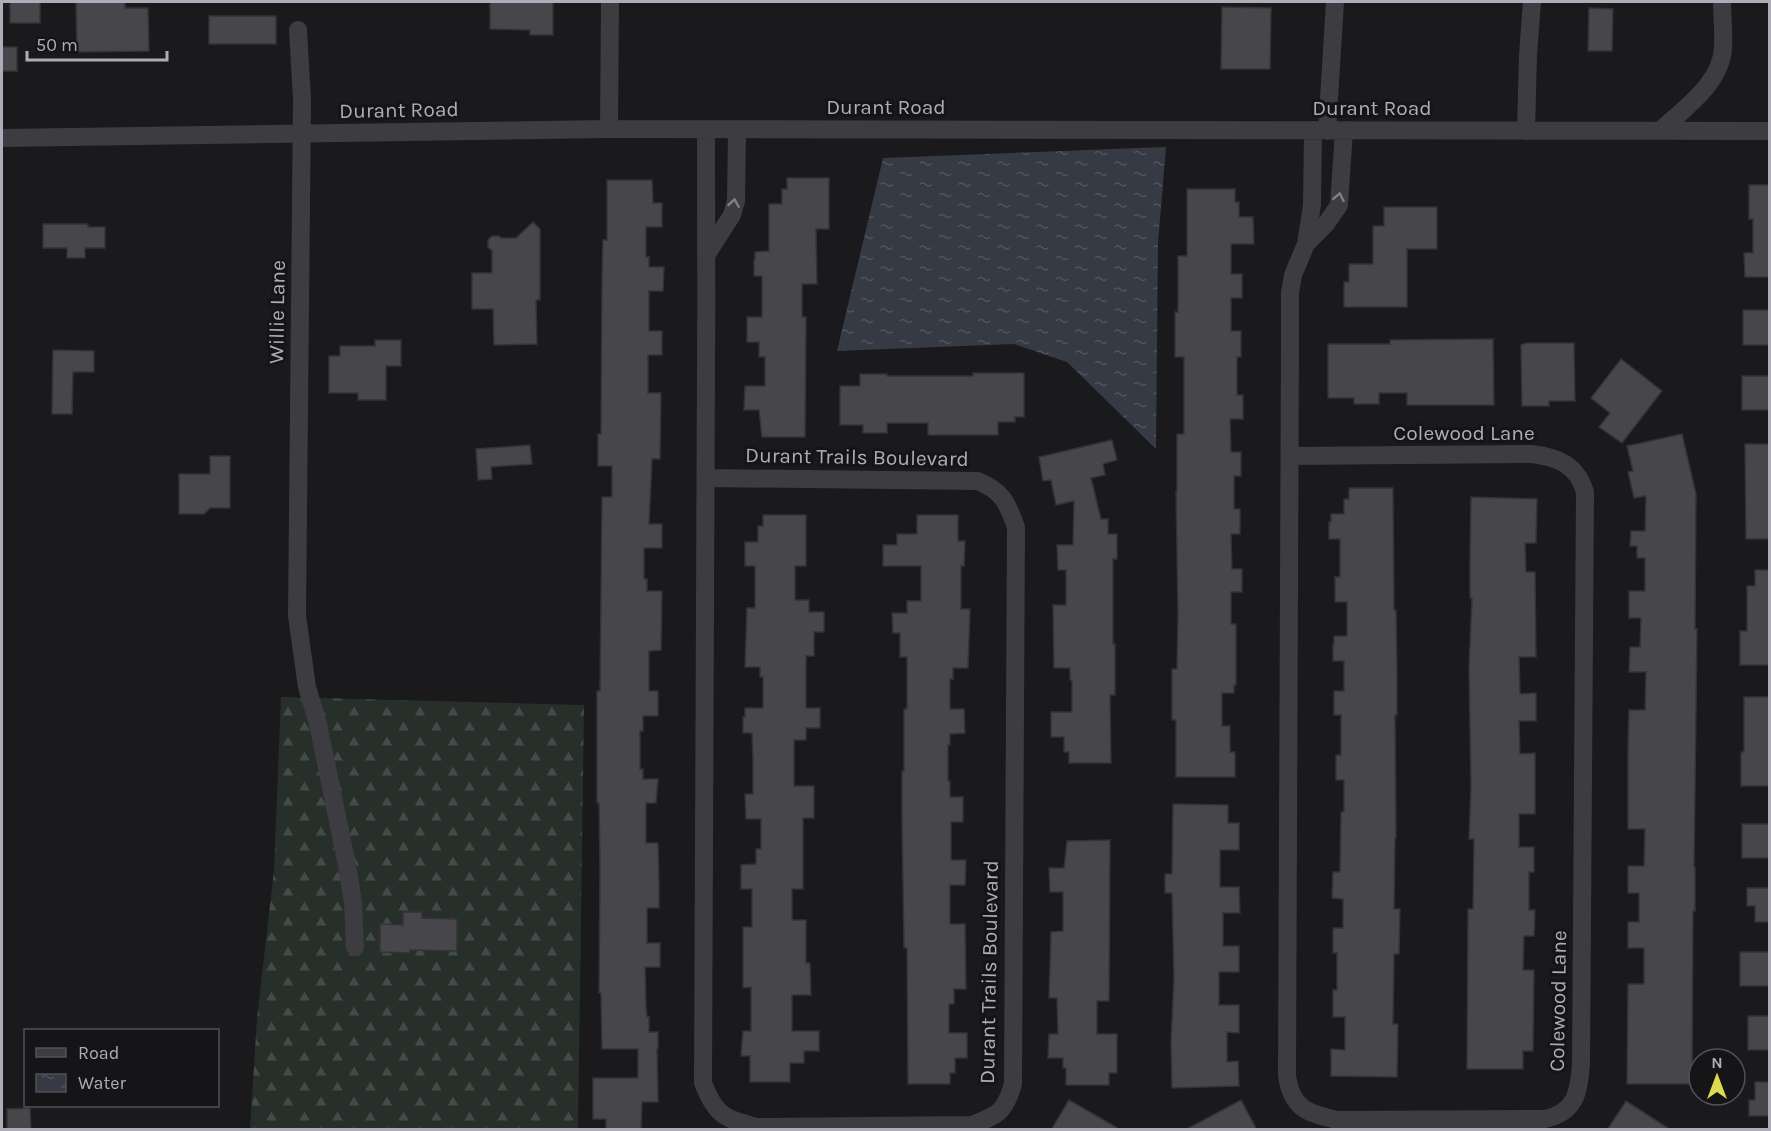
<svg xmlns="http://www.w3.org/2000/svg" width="1771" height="1131" viewBox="0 0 1771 1131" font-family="Karla,sans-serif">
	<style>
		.forest { fill: url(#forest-firs) }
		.water { fill: url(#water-ripples) }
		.building { fill: #47464b; stroke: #343337; stroke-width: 1.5 }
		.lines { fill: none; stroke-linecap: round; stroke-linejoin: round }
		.minor { stroke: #3d3c41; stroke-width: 18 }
		.oneway { stroke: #808089 }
		.labels { text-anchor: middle; stroke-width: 6; stroke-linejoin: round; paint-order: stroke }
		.street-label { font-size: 21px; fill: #adadb9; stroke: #151416 }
	</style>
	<defs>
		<pattern id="forest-firs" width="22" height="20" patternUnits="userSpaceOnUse" patternTransform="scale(1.5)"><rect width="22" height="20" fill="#272f2b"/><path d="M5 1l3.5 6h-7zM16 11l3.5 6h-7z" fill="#444a48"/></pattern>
		<pattern id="water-ripples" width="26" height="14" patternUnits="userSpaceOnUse" patternTransform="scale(1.5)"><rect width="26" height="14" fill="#353a44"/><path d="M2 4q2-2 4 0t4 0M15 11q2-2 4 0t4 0" fill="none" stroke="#50545d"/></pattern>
	</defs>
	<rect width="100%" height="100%" fill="#1a191b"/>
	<path class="forest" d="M281 697 584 705 578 1129 250 1130 257 1018 274 870Z"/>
	<path class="water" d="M1166 147 1158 243 1156 449 1067 362 1014 344 837 351 883 158Z"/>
	<path class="building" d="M10 2H40V23H10Z
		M76 2H125V8H148L149 51 77 52Z
		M490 2H553V35H530V30L490 29Z
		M1222 7 1271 8 1270 69H1221Z
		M1589 8 1613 9 1612 51H1588Z
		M209 16H276V44H209Z
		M2 47H17V71H2Z
		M787 178H829V229H816L817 284H802V317H806L805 437H762L759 410H744L745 386H765V357H759V342H747V317H762V276H754V260H755V252L769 251V204H782V189H787Z
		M607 180H652L653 203H662V227H646V257H649V267H664L663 291H649V331H662V355H648V393H661L660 459H652L649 524H662V548H644V579H647V591H662L661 650 649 651V691H658V716H643V731H640V769H643V779H658L656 803H646V843H658L659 884V908H647V943H660V967H645L646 1007 647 1017H649V1032H658V1049H657L658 1095V1102H642L641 1129H606V1119H593V1078H638V1049H602L601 993H599L600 868 599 803H597V691H600L602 497H612V466H598V434H601L602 278 603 240H607Z
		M1749 185H1770V277H1745L1744 253H1753V219H1749Z
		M1187 189H1235V202H1239V217H1253L1254 244H1231V274H1242V298H1231V331H1241V357H1237V395H1243V419H1230L1231 452H1241V476H1234V509H1240V534H1231L1232 569H1242V592H1231V624H1236V685H1234V693H1222V726H1230V752H1235V777H1176V720H1172V669H1177L1178 614 1176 491H1177V434H1184V357H1175V312H1178V256H1187Z
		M1384 207H1437V249H1407V307H1344V282H1349V264H1373V226H1384Z
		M533 222 540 229V300H536L537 344 494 345 493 309H472V273H492V251L488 247V240L492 236H499L501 238H516Z
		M43 224H88V227H105V248H85V258H67V248H43Z
		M1743 310H1770V345H1743Z
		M1493 339 1494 405H1407V393H1379V404H1354V398H1328V344H1390V340Z
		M375 340H401V366H386V400H358V393H329V356H340V346H375Z
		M1527 343H1574L1575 401H1549V406H1522L1521 345Z
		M53 350 94 351V372H73L72 414H52Z
		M1621 359 1662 391 1622 443 1599 427 1610 413 1591 398Z
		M973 373H1024V417H1015V422H998V435H928V423H887V433H863V425H840V386H860V374H887V376H973Z
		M1742 376H1770V410H1742Z
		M1682 434 1696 494 1695 629H1697L1694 867H1695V911H1693L1692 1084H1627L1628 984H1644V948H1628V922H1639V893H1628V866H1644L1645 829H1628V748L1629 710H1645L1646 672H1629L1630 647H1640L1641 618H1629V591H1645V558H1637V546H1630L1631 531H1645L1646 496 1634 498 1628 472 1633 471 1627 446Z
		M1112 440 1117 460 1103 464 1105 475 1091 478 1101 519H1108V534H1117V559H1113V644H1115V695H1110L1111 763H1069V752H1064V737H1051V712H1072V680H1070V668H1054L1053 605H1066V570H1058L1057 545H1073L1074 501 1056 505 1051 480 1043 481 1039 457Z
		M1745 444H1770V539H1746Z
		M530 445 532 464 491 467 492 479 478 480 476 449Z
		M210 456H230V508H210L204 514H179V474H210Z
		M1349 488H1393L1394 610H1396L1397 673V715H1395L1396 838H1395L1394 909H1400L1399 954H1394L1393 1024H1398L1397 1077 1331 1076V1049L1345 1050V1017H1333V990H1337V953H1333V928H1343V899L1332 898 1333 872H1340L1341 812H1344V780H1336V755H1341V715H1334V691H1344V661H1333V644H1334V636H1347V602H1335V577H1340V539H1329V522H1331V514H1344V499H1349Z
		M1471 497 1537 499 1536 543H1525L1526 572H1535L1536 657H1519L1520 694 1536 693V721H1519L1520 754 1535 753V814H1519V847H1534V872H1529V910H1535L1534 936H1524L1523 970H1534L1533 1051H1523V1069H1467L1468 909H1473L1474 839H1469L1471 786 1469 668 1472 598H1470V560Z
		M763 515H806V566H795V600H809V612H824V632H814V656H806V708H820V728H806V740H794V786H814V818H803V889H792V920H806V963H810L811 995H792V1031H819V1051H804V1063H790V1082H750V1056H741L743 1031H751V987L743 988V927H752V889H741V865L756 864V849H761V819H746L745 794H753V759L752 733H743V717H745V708H763V677H760V667H745L747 608H755V566H745V542H758V526H763Z
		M917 515H958V541H965L964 566H961V609H970L968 668H953V679H950V709H964L965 733 950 734V745H948V781H950V797H963V822H951V860H966L965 885H950V924H965L966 989H954V1004H949V1033H967V1058H955V1073H950V1084H908L907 948H904L902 822V771H904V709H907V657H900V633H893L892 613H907V601H921V566H883V545H897V534H917Z
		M1755 570H1770V665H1740V631H1747V586H1755Z
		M1744 697H1770V786H1741V752H1744Z
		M1173 804 1228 805V823H1239V850H1220V887H1239L1240 913H1223V946H1239V972H1219V1005H1239V1033L1227 1032V1062L1238 1061 1239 1086 1172 1088 1171 1043 1174 978 1172 893H1165V874H1172Z
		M1742 824H1770V858H1742Z
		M1110 840 1109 1001H1097V1034H1117V1073H1109V1085H1066V1068H1063V1058H1048L1049 1034H1058L1057 998H1049L1051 932 1063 931V892H1050L1049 868H1064L1067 841Z
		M1747 888H1770V922H1755V906H1747Z
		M403 912H422V918L457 919V951L410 950V953L380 952V924L403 925Z
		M1740 952H1770V986H1740Z
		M1748 1016H1770V1050H1748Z
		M1755 1082H1770V1116H1749V1100H1755Z
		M1069 1100 1121 1130H1051Z
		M1241 1100 1257 1130H1185Z
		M1626 1101 1671 1130H1607Z
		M30 1108 31 1130H7V1109Z"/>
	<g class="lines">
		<path class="minor" d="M298 30 302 99 297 616 307 687 318 724 347 865 353 903 355 947
			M609 129 610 2
			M706 129C707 447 705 765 703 1083 716 1116 724 1118 756 1127L972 1125C998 1115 1005 1112 1013 1084L1016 527C1007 502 1002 491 978 481L707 478
			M1327 131 1335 2
			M1526 131 1528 55 1532 2
			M1660 131C1684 108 1721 84 1723 48 1724 33 1722 17 1722 2
			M2 138 609 129 1770 131
			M1306 244 1326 224 1339 205 1344 131
			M707 254 732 215 736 201 737 129
			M1290 456 1532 454C1558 457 1577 465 1585 492L1581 1064C1579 1092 1576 1112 1545 1119L1337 1120C1307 1113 1292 1109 1287 1076L1290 340V293L1293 275 1306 244 1312 205 1313 130"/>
	</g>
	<defs><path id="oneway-chevron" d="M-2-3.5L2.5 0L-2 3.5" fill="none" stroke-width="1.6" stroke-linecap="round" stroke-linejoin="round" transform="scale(1.5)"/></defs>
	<g class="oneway">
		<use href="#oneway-chevron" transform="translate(1339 197) rotate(-79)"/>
		<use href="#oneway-chevron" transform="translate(734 203) rotate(-81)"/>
	</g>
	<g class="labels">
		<g class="street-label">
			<text x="886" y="114">Durant Road</text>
			<text x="1372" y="115">Durant Road</text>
			<text transform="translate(399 110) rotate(-1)" y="7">Durant Road</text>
			<text transform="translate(277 312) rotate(-89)" y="7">Willie Lane</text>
			<text x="1464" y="440">Colewood Lane</text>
			<text transform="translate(857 457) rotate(1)" y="7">Durant Trails Boulevard</text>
			<text transform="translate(989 972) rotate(-89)" y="7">Durant Trails Boulevard</text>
			<text transform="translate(1558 1001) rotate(-89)" y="7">Colewood Lane</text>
		</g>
	</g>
	<rect width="1771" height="1131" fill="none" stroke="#adadb9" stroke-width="6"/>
	<rect x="24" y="1029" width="195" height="78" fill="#151416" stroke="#525157" stroke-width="1.5"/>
	<rect x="36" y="1048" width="30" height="9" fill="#3d3c41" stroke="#525157" stroke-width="1.5"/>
	<text x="78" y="1059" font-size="18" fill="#adadb9">Road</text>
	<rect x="36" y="1074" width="30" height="18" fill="url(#water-ripples)" stroke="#525157" stroke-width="1.5"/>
	<text x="78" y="1089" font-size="18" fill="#adadb9">Water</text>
	<g transform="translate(1717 1077)"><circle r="28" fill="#151416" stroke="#525157" stroke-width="1.5"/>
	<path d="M0-4.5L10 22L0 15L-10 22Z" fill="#deda4d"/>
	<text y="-9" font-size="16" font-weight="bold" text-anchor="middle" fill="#adadb9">N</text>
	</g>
	<path d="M27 51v9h140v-9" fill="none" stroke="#adadb9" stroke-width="3"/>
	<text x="36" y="51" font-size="18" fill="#adadb9" stroke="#151416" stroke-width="4.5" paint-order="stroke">50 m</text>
</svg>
